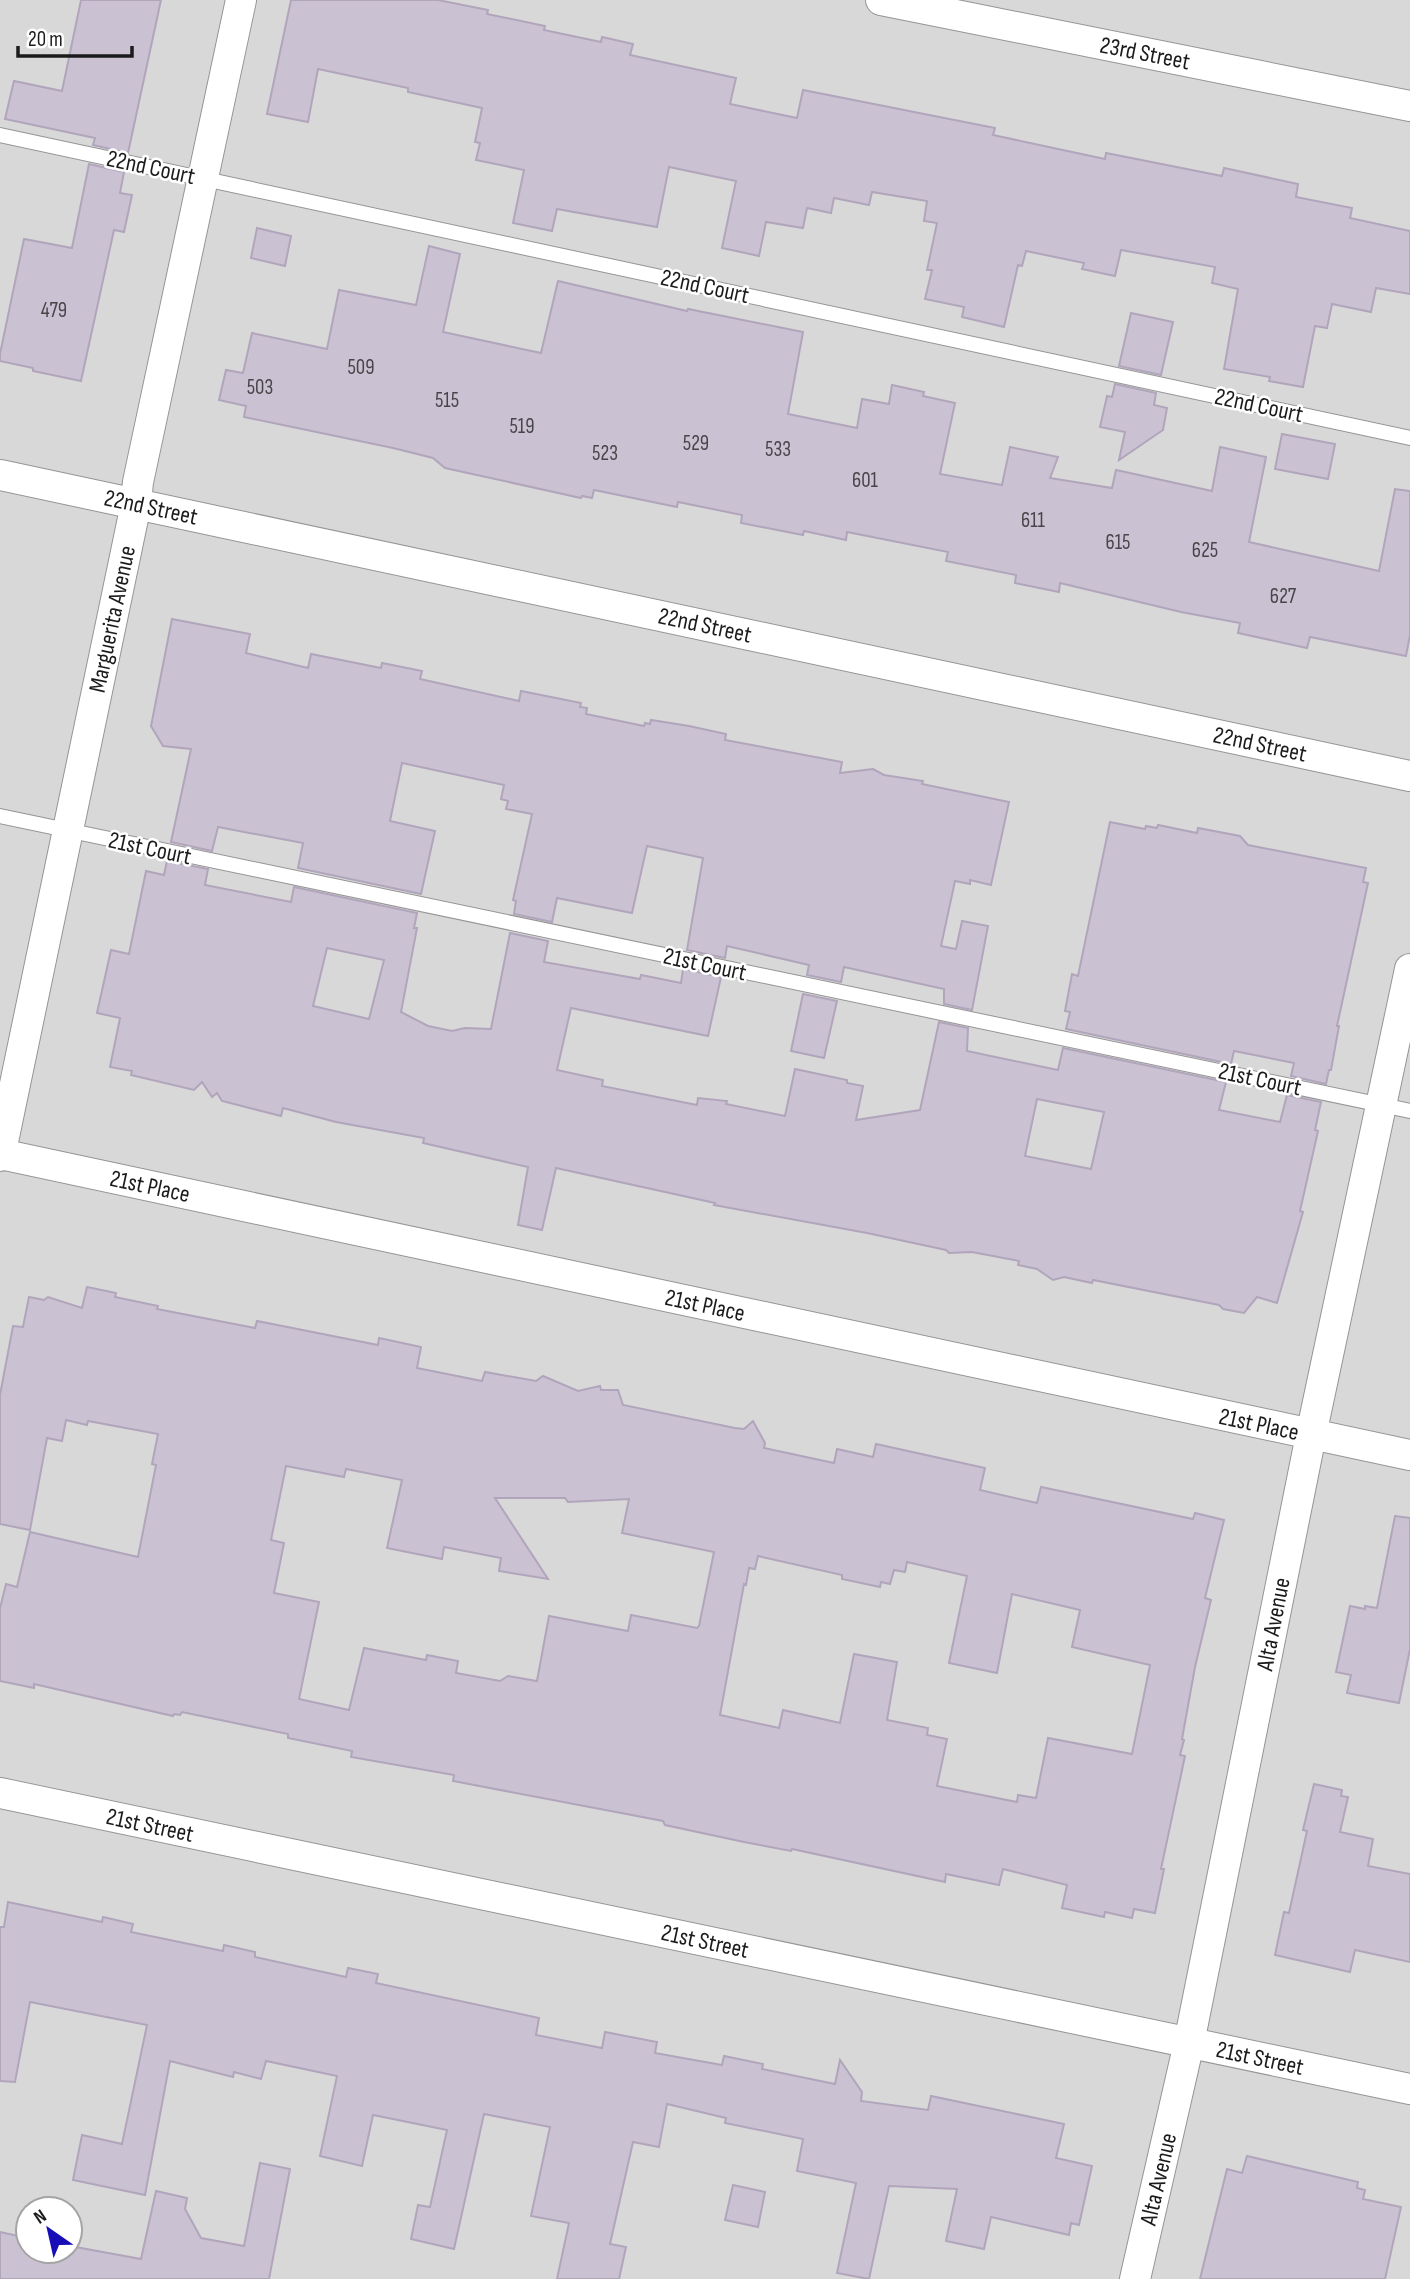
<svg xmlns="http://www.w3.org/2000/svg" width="1410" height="2279" viewBox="0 0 1410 2279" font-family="'Sofia Sans Condensed',sans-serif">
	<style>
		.residential { fill: #d8d8d9; fill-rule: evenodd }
		.building { fill: #cac2d2; stroke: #b1a5bc; stroke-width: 2; fill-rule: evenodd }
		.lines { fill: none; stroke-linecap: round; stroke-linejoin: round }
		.lane-casing { stroke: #959595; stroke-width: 16 }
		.street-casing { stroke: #959595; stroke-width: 32 }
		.lane { stroke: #fff; stroke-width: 14 }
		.street { stroke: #fff; stroke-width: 30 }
		.labels { text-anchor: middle; stroke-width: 5; stroke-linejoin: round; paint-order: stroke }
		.number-label { font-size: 21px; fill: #474549 }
		.street-label { font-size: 24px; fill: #1b1b1b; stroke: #fff }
	</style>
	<rect width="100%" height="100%" fill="#e9e1ec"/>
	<path class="residential" d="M0 0H1410V2279H0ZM28 2209H70V2251H28Z"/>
	<path class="building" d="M81 0H161L128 153 93 145 95 138 5 119 14 81 62 91Z
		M291 0H438L488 10 487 14 545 26 544 30 601 42 602 37 633 44 630 55 736 78 730 104 797 118 803 90 995 128 993 135 1105 159 1106 153 1222 176 1224 168 1298 184 1296 197 1352 208 1350 218 1410 231V294L1376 288 1371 312 1332 304 1327 328 1315 326 1303 387 1269 381 1270 377 1224 369 1238 289 1212 283 1215 267 1121 250 1115 276 1082 269 1084 263 1026 251 1022 266 1018 265 1004 327 962 317 964 307 925 299 932 270H927L937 223 924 221 927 201 872 192 869 205 834 198 831 213 807 208 803 228 766 222 759 256 722 248 736 181 669 167 657 227 557 209 552 231 513 223 524 170 476 160 480 143 475 142 482 108 408 92V88L318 69 308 122 267 114Z
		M89 164 124 172 120 193 132 195 124 232 114 230 81 381 33 371V368L0 361V354L24 239 72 248Z
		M257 228 291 236 285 266 251 258Z
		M429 246 460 254 443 332 541 353 558 281 687 311 688 309 803 332 788 414 857 428 862 399 889 404 892 385 924 392 923 396 955 403 940 474 1002 485 1010 447 1058 457 1050 478 1112 488 1116 470 1212 491 1220 447 1266 457 1249 542 1379 571 1395 489 1410 491V635L1406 656 1310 637 1307 648 1238 633 1240 623 1181 612 1060 583 1059 592 1015 583 1016 575 946 561 948 552 847 532 846 540 804 531 803 535 741 523 742 515 678 502 677 507 594 490 592 498 582 496 581 498 445 468 433 458 393 448 244 417 246 406 219 400 226 370 243 373 252 333 327 349 339 290 416 305Z
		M1131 313 1173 322 1161 375 1119 366Z
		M1115 384 1156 393 1154 405 1167 408 1163 430 1119 460 1125 432 1100 427 1107 396 1112 397Z
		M1282 434 1335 444 1328 479 1275 469Z
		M172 619 250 634 246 653 308 668 311 654 381 668 382 663 422 671 420 679 519 701 521 691 581 703 580 707 587 708 586 714 644 726 645 723 650 724 651 720 689 726 726 734 725 740 842 762 840 773 873 769 884 775 923 781 922 784 1009 802 991 885 970 880V884L955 881 941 946 956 949 962 921 988 926 972 1010 944 1004V989L844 967 841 982 807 975 809 965 727 946 725 958 687 950 703 858 647 846 632 913 557 898 552 922 514 914 516 901 513 900 532 814 506 809 508 801 501 799 504 785 402 763 390 821 435 831 421 894 298 868 303 843 218 827 212 851 171 842 191 749 163 746 151 726Z
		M1110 822 1145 829 1146 826 1157 828 1158 825 1197 833 1198 828 1240 836 1248 845 1366 868 1363 882 1368 883 1337 1026H1339L1331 1070H1329L1326 1084 1291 1076 1294 1063 1234 1051 1231 1064 1066 1029 1070 1012 1065 1011 1072 974 1078 976Z
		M167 861 208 869 205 885 291 902 294 887 417 913 414 928H417L401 1012 428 1026 452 1031 465 1028 491 1029 510 933 548 941 544 962 640 979 641 975 681 983 683 969 721 977 708 1036 571 1008 557 1070 603 1080 602 1086 697 1105 698 1098 727 1101 726 1104 785 1116 795 1069 847 1080V1083L863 1086 856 1120 920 1110 939 1022 968 1028 967 1051 1058 1070 1063 1048 1226 1082 1219 1110 1280 1122 1287 1095 1321 1102 1315 1130 1318 1131 1300 1211 1303 1212 1277 1303 1257 1297 1244 1313 1223 1309 1219 1305 1093 1280 1092 1283 1064 1277 1053 1280 1037 1269 1018 1265 1019 1261 972 1252 949 1253 946 1250 867 1233 714 1205 715 1203 556 1168 542 1230 518 1225 528 1167 423 1143 424 1138 336 1122 283 1108 281 1116 222 1101 217 1093 212 1097 202 1082 194 1090 131 1075 132 1071 110 1067 120 1018 97 1013 111 950 129 954 146 871 164 875ZM327 948 384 960 369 1019 313 1006ZM1037 1099 1104 1112 1091 1169 1025 1156Z
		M803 994 837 1001 824 1058 791 1051Z
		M87 1287 116 1293 115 1297 158 1306 157 1309 255 1328 257 1321 378 1345 379 1338 421 1347 417 1368 482 1381 485 1372 536 1381 543 1376 578 1391 600 1386 601 1390H618L623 1405 735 1428 744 1429 753 1421 765 1443 764 1448 834 1463 837 1449 873 1457 876 1444 985 1468 980 1490 1037 1503 1041 1487 1193 1519 1195 1513 1224 1520 1205 1598 1211 1600 1195 1667 1182 1739 1184 1740 1180 1755 1185 1756 1161 1869H1164L1155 1913 1134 1909 1132 1918 1105 1912 1104 1917 1062 1908 1067 1885 1003 1869 999 1885 946 1874 945 1882 792 1849 791 1851 744 1842 665 1825 663 1821 453 1781 454 1775 351 1757 352 1751 288 1738V1734L182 1712 180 1715 174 1714 173 1716 34 1684V1688L0 1681V1608L6 1584 17 1587 30 1532 138 1557 156 1465 152 1464 158 1434 88 1421 87 1425 66 1420 62 1441 47 1438 30 1530 0 1524V1395L13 1326 23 1327 29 1297 44 1300 48 1297 82 1308ZM286 1466 344 1477 346 1469 402 1480 387 1548 442 1559 444 1547 501 1558 499 1571 548 1579 495 1498H565L568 1502 629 1499 622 1533 714 1552 699 1626 697 1628 631 1615 628 1631 549 1616 537 1681 508 1676 500 1681 456 1673 458 1661 427 1655 426 1660 364 1648 349 1710 299 1699 319 1602 274 1593 284 1543 271 1540ZM758 1556 842 1575V1579L880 1587 881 1582 890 1584 894 1570 905 1572 907 1562 967 1576 949 1663 997 1673 1012 1594 1080 1610 1072 1647 1150 1665 1132 1754 1048 1738 1036 1798 1018 1795 1017 1802 937 1786 947 1739 927 1735 928 1728 887 1720 897 1662 854 1654 840 1723 783 1710 779 1728 720 1715 744 1584 746 1585 749 1568 755 1569Z
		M1395 1516 1410 1518V1649L1399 1703 1347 1693 1351 1675 1336 1672 1350 1606 1365 1609V1606L1377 1608Z
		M1314 1784 1342 1790 1341 1796 1348 1797 1340 1832 1373 1839 1368 1866 1410 1874V1962L1355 1950 1350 1972 1275 1955 1284 1912 1289 1913 1307 1831 1303 1830Z
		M8 1902 102 1922 103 1917 133 1924 131 1932 223 1951 224 1945 255 1952V1957L346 1977 348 1968 378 1974 376 1983 539 2018 536 2035 602 2048 605 2032 657 2042 655 2053 722 2065 724 2056 763 2064 762 2069 835 2084 840 2060 862 2092 861 2101 928 2110 931 2096 1064 2124 1056 2158 1092 2166 1079 2225 1071 2223 1069 2235 991 2217 984 2249 946 2241 957 2189 889 2186 869 2279 837 2273 856 2183 797 2171 803 2139 725 2123 726 2118 667 2104 659 2147 633 2142 610 2244 626 2247 619 2279H557L569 2223 531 2216 550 2127 484 2114 454 2249 411 2239 418 2205 430 2207 447 2130 373 2115 362 2166 320 2156 337 2076 266 2061 261 2079 234 2072 233 2077 170 2061 145 2195 73 2180 82 2135 122 2144 147 2025 30 2002 15 2082 0 2081V1927H4Z
		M1247 2156 1358 2182 1357 2188 1365 2190 1363 2199 1401 2207 1385 2279H1200L1227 2169 1242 2173Z
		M260 2163 290 2169 269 2279H0V2232L28 2238V2251H70V2246L141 2259 156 2191 187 2198 185 2209 201 2238 244 2246Z
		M733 2185 765 2192 758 2227 725 2220Z"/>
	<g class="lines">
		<defs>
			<path id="lane" d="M0 135 1410 438
				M0 816 1410 1111"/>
			<path id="street" d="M881 0 1410 106
				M0 475 1410 776
				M0 1154 1410 1455
				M0 1156 136 504 138 482 241 0
				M0 1793 1410 2089
				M1135 2279 1189 2043 1311 1435 1410 969"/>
		</defs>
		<use href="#lane" class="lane-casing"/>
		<use href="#street" class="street-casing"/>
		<use href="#lane" class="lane"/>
		<use href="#street" class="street"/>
	</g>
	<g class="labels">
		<g class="number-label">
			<text x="54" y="317">479</text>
			<text x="361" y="374">509</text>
			<text x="260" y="394">503</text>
			<text x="447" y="407">515</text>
			<text x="522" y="433">519</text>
			<text x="696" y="450">529</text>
			<text x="778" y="456">533</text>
			<text x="605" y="460">523</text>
			<text x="865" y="487">601</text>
			<text x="1033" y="527">611</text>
			<text x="1118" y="549">615</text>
			<text x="1205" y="557">625</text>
			<text x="1283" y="603">627</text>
		</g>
		<g class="street-label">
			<text transform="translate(1145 53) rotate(11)" y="8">23rd Street</text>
			<text transform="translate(151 167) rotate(12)" y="8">22nd Court</text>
			<text transform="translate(705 286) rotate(12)" y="8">22nd Court</text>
			<text transform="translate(1259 405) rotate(12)" y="8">22nd Court</text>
			<text transform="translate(151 507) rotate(12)" y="8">22nd Street</text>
			<text transform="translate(112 619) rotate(-78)" y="8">Marguerita Avenue</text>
			<text transform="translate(705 625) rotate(12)" y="8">22nd Street</text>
			<text transform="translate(1260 744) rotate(12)" y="8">22nd Street</text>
			<text transform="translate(150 848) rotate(12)" y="8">21st Court</text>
			<text transform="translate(705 964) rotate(12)" y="8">21st Court</text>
			<text transform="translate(1260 1079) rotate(12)" y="8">21st Court</text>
			<text transform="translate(150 1186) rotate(12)" y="8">21st Place</text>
			<text transform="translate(705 1305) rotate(12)" y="8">21st Place</text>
			<text transform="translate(1259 1424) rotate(12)" y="8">21st Place</text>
			<text transform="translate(1273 1624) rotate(-79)" y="8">Alta Avenue</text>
			<text transform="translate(150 1825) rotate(12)" y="8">21st Street</text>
			<text transform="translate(705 1941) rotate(12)" y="8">21st Street</text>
			<text transform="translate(1260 2058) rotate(12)" y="8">21st Street</text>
			<text transform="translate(1158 2179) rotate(-77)" y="8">Alta Avenue</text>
		</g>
	</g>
	<g transform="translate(49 2230) rotate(326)"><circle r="33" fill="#ffffff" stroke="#a4a4a4" stroke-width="2"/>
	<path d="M0-5L12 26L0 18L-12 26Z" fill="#180eb8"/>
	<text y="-10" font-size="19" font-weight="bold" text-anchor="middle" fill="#1b1b1b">N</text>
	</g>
	<path d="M18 46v10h114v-10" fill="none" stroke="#1b1b1b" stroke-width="3.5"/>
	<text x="28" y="46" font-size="21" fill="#1b1b1b" stroke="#ffffff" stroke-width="5" paint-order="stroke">20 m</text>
</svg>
